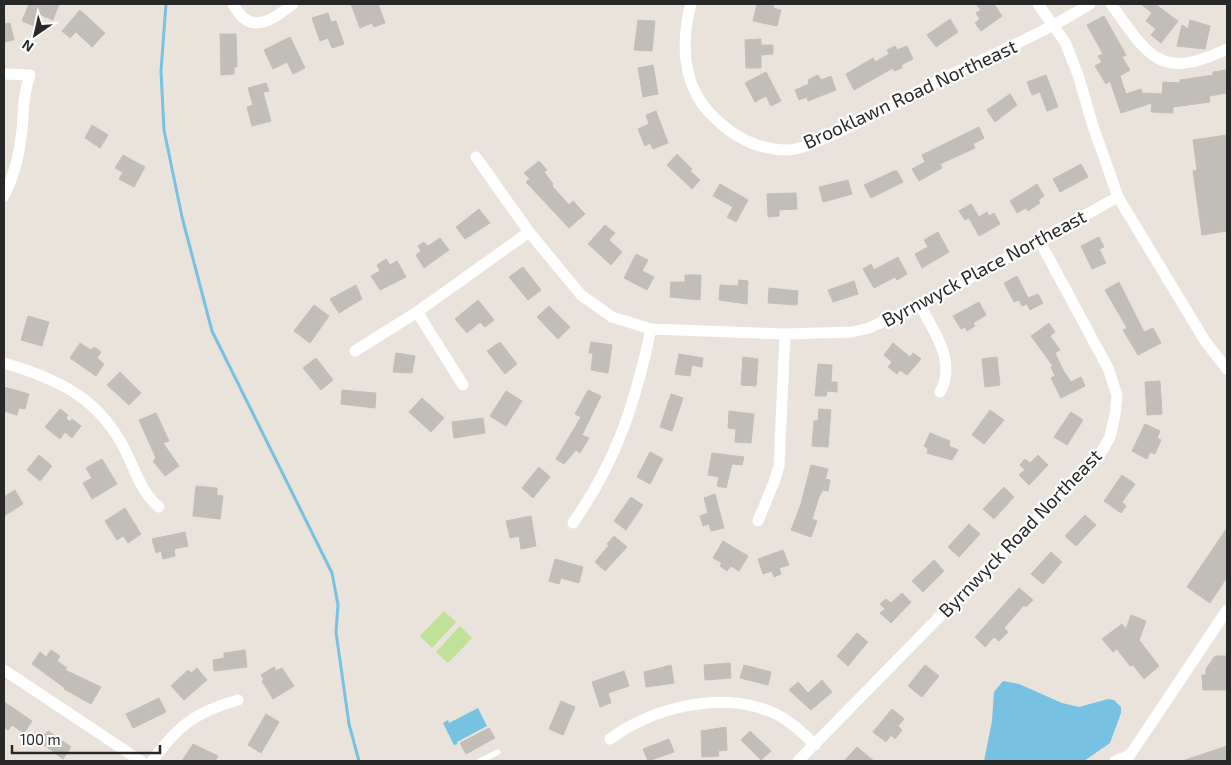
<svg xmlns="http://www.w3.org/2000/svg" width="1231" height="765" viewBox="0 0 1231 765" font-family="'Exo 2',sans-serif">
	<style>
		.pitch { fill: #bfe198 }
		.water { fill: #77c1e2 }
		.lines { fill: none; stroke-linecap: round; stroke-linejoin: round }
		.stream { stroke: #77c1e2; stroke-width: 3 }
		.building { fill: #c1bdb7; stroke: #c4bfb5 }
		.service { stroke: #fff; stroke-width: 5.5 }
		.minor { stroke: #fff; stroke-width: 11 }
		.labels { text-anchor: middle; stroke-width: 4.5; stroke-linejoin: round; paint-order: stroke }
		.street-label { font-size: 19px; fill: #282828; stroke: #fff }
	</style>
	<rect width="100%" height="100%" fill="#e9e3db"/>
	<path class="pitch" d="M444 611 456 622 432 648 420 636Z
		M460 626 472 638 448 663 436 652Z"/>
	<path class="water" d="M1003 681 1019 684 1062 703 1079 707 1108 699 1114 700 1121 707V713L1110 743 1084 761H984L992 721 994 692Z
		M478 708 487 726 457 742 458 744 454 745 443 723 448 720 449 723Z"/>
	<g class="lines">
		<path class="stream" d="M166 4 161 71 164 130 182 217 212 331 332 573 338 605 336 632 349 724 359 761"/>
	</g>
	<path class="building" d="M29 4H59L53 20 39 14 34 26 22 21Z
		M351 4H378L385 23 374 27 372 23 360 28Z
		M757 4H774L773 8 781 10 777 26 753 21Z
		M976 4H994L1002 16 981 31 975 23 980 19 976 13 981 10Z
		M1141 4H1155L1178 21 1161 43 1151 35 1156 29 1146 21 1152 13Z
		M80 10 105 33 92 47 76 32 70 38 62 31Z
		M328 13 331 22 336 21 344 44 332 48 328 38 320 41 312 18Z
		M1104 16 1126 55 1122 57 1130 70 1120 76 1126 94 1141 89 1142 93 1162 94 1163 82 1180 83V80L1213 75V72L1227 70V93L1209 96 1210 102 1173 107V113L1151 112 1152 103 1121 113 1110 81 1106 84 1095 66 1102 62 1098 56 1103 54 1087 25Z
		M950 19 958 32 936 47 927 35Z
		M638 20 655 21 652 51 634 50Z
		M1190 20 1210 26 1205 49 1177 46 1182 25 1188 29Z
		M10 23 14 40 4 42V24Z
		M220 34H236L237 67H234V74L221 75Z
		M290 37 305 68 293 74 287 62 273 69 264 50Z
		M761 39V45H773V54L761 55V68H746L745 40Z
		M895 46 897 50 907 46 913 59 901 65 902 68 894 71 893 68 854 90 846 74 873 58 875 62 889 54 887 50Z
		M653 65 658 94 643 97 638 68Z
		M766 72 781 101 771 106 766 96 755 102 745 83Z
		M818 75 821 80 831 76 836 90 808 101 807 97 799 100 795 90 809 84 808 80Z
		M1046 75 1058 107 1047 111 1040 92 1032 95 1027 82Z
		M266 83 269 91 263 92 271 121 252 126 247 107 253 105 248 88Z
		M1010 94 1017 105 995 122 987 110Z
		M656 111 668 143 653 149 650 143 645 146 638 129 649 124 646 115Z
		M92 125 108 135 100 148 85 138Z
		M979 127 984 138 973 144 975 148 940 164 942 168 919 181 912 169 925 162 922 155Z
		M1227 135V231L1202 235 1193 171 1197 170 1193 140Z
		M677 154 692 169 690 171 700 180 692 189 667 165Z
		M123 155 145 167 134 187 119 179 123 172 115 168Z
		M539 161 547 170 544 172 553 184 552 186 569 205 573 201 585 214 569 228 526 182 530 179 524 173Z
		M1081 164 1088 177 1060 192 1053 179Z
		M894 171H897L903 182 871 198 864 185Z
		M848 180 852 194 823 202 819 187Z
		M720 184 748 200 736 222 727 217 733 207 713 196Z
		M1037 184 1044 196 1038 200 1040 203 1028 211 1026 208 1017 213 1010 201Z
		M796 193 797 209 779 210V216L768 217 767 194Z
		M971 204 979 217 987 212 989 216 994 213 1000 224 979 236 969 218 965 220 959 211Z
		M479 209 490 223 465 239 456 227Z
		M605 225 615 233 609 240 622 252 611 265 588 244Z
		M938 232 949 252 922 268 915 254 928 247 924 240Z
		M1099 237 1104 247 1099 249 1106 263 1092 269 1081 246Z
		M440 238 449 250 424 268 416 255 421 251 418 246 424 242 428 246Z
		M636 254 648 260 642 271 654 277 647 290 624 278Z
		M898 257 907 274 897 280 895 277 874 288 863 269 871 264 874 270Z
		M386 259 390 265 397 261 406 277 380 290 371 276 380 271 377 265Z
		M523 267 541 290 528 300 509 277Z
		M685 275H701L700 300 670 297 671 282H685Z
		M1017 276 1028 298 1038 294 1043 303 1030 310 1027 304 1022 306 1019 300 1014 302 1004 283Z
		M739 280 748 281 747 304 719 300 720 285 738 286Z
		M854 281 858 294 833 302 828 290Z
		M1119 282 1144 332 1153 328 1161 343 1138 355 1123 330 1127 328 1105 290Z
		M356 285 362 299 339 313 330 299Z
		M769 288 798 291 797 305 768 303Z
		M478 300 494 320 485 327 480 322 467 333 455 319Z
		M979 302 986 315 973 323 975 326 967 331 965 327 961 329 953 316Z
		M314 305 329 316 310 343 294 331Z
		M549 306 570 327 558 339 537 317Z
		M28 316 49 322 42 346 21 340Z
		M1049 323 1055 332 1050 336 1060 350 1055 353 1063 370 1071 382 1081 377 1085 386 1061 398 1051 378 1055 376 1051 367 1053 366 1031 336Z
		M500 342 517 364 505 374 487 351Z
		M591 342 612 345 608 373 591 370 593 353H589Z
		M80 343 91 350 94 347 101 352 97 358 104 364 96 376 70 358Z
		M893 343 910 357 913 353 921 359 907 375 900 370 897 374 888 367 892 362 884 355Z
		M396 353 415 356 412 373 393 372Z
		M679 354 703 358 702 367 692 365 690 376 675 374Z
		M743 357 758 359 756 386 741 385Z
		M997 357 1000 385 985 387 982 359Z
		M316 358 333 380 321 390 303 368Z
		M818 364 832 365 831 382H837V392L827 391 826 396H815Z
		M120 372 141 393 129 405 107 385Z
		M1160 381 1162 414 1147 415 1145 382Z
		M4 387 29 394 25 409 19 408 17 415 4 411Z
		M342 390 376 393 375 408 341 404Z
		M588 390 601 396 582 435 589 438 580 453 576 450 564 464 556 459 581 417 575 414Z
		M506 391 522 401 506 426 490 416Z
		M671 394 683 398 672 431 660 427Z
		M422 398 444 418 431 432 409 412Z
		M60 409 68 415 66 418 70 422 72 419 81 426 72 438 65 432 60 439 45 427Z
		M819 409 831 410 828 447 812 446 814 421H818Z
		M990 410 1004 420 984 444 972 435Z
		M729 411 754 414 751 443 735 442 736 429 728 428Z
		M1071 412 1083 420 1067 445 1054 437Z
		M156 413 169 441 163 443 179 466 165 476 153 461 156 458 139 420Z
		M483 418 485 433 454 438 452 422Z
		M1145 424 1160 431 1157 438 1161 440 1155 454 1150 452 1147 459 1132 451Z
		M930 433 950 441 949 446 958 450 952 460 927 453 928 449 924 446Z
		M650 452 663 459 650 484 637 477Z
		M712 453 744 457 742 465 732 464 726 488 717 486 719 477 708 475Z
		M39 455 52 466 40 481 27 470Z
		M1038 455 1048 465 1029 485 1019 475 1025 470 1020 465 1025 459 1030 463Z
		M102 459 117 484 92 499 83 483 92 478 86 468Z
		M811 465 828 469 825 479 830 480 828 491 823 490 819 497 812 519 817 521 811 537 791 530 801 504Z
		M539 467 550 477 533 498 522 488Z
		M1122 475 1135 484 1122 502 1126 506 1121 513 1104 501Z
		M196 486 217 488V495L223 496 220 519 193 516Z
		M1004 487 1014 497 994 519 983 509Z
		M15 490 23 504 4 516V497Z
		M715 494 724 528 711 531 709 524 703 526 700 516 708 513 704 498Z
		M631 497 643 505 626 530 614 521Z
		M125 508 141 534 128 543 123 536 117 540 105 521Z
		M1085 515 1096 525 1076 546 1065 536Z
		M531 516 536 546 521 549 519 536 510 538 506 521Z
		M969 524 980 534 959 557 948 547Z
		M1227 528V577L1210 603 1187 587Z
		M185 532 188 546 174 549 175 556 163 559 161 551 156 553 152 539Z
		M614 536 627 547 605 571 595 562 609 545 607 544Z
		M723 541 748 556 739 571 731 566 727 571 720 566 722 563 713 558Z
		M783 550 789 565 779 568 781 574 774 577 772 571 763 574 758 559Z
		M1051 552 1062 562 1043 584 1031 574Z
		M555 559 583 567 579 583 561 578 559 584 549 581Z
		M934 560 944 571 923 592 912 581Z
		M1019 588 1033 600 1026 607 1024 605 1004 628 1008 632 999 641 994 637 985 647 975 637Z
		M902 593 911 602 891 623 880 613 885 609 880 604 886 599 891 603Z
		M1131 615 1146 621 1139 640 1159 666 1144 679 1133 665 1130 666 1117 649 1113 652 1102 639 1122 624 1126 629Z
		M857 633 868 642 848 666 837 656Z
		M51 650 60 656 57 661 67 668 65 670 101 687 91 704 64 689 65 688 32 664 40 652 46 657Z
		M245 650 247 667 214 671 213 660 224 658V653Z
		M1215 656H1227V687L1225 690H1203L1202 675H1206V669Z
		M730 663 731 678 705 680 704 665Z
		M671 665 674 683 646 687 644 672Z
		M744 665 771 672 768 685 740 678Z
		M925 665 939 676 922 697 908 686Z
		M274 667 276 671 282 668 294 686 273 699 262 681 264 680 261 675Z
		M197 668 207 680 184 700 171 686 188 670 191 673Z
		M624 671 629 686 608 693 611 703 600 707 592 682Z
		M822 680 832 692 811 710 789 690 798 682 808 693Z
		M159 698 166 712 133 728 126 714Z
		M561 701 575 707 563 735 549 729Z
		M4 702 32 721 24 733 12 725 8 730 4 727Z
		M892 709 904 719 898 726 902 730 895 739 891 735 886 742 873 732Z
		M266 714 279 722 261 753 248 745Z
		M726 727 727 750 718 751 719 756 702 757 701 731Z
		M489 728 495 738 466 754 460 743Z
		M48 731 71 747 63 759 40 742Z
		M750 731 771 751 761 760 741 740Z
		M669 739 674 752 648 761 643 749Z
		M193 744 218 756 215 761H182Z
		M1227 746V761H1186L1185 760Z
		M857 747 874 761H844Z"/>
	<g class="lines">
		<path class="service" d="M480 761 498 752"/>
		<path class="minor" d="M233 4C250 37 272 20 293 4
			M691 4C681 40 682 82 708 111 729 134 755 150 787 150 801 150 817 141 830 136 871 118 908 95 948 76 996 53 1045 32 1090 4
			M1038 4 1065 42 1078 75 1093 126 1118 197 1205 341 1227 369
			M1111 4C1149 57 1160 81 1227 49
			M4 74 30 75C23 94 24 110 22 129 20 152 14 176 4 196
			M476 157 529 232 581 295 612 317 651 329 785 334 852 332 869 328 920 305 1118 197
			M920 305C934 332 957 362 940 392
			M417 312 463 385
			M355 351 417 312 529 232
			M4 363C58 379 100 398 126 452 136 472 141 492 159 507
			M758 521 774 482 779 466 785 334
			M573 523C617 460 635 404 651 329
			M4 670 141 761
			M610 739C652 708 719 691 769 711 787 718 801 731 815 745
			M152 761C178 726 195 712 238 700
			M798 761 1102 451 1110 437 1115 415 1117 395 1108 368 1039 240
			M1115 761 1130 755 1227 610"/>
	</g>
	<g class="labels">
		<g class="street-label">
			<text transform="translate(910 94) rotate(-25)" y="7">Brooklawn Road Northeast</text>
			<text transform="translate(984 268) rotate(-28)" y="7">Byrnwyck Place Northeast</text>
			<text transform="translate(1020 533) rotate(-46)" y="7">Byrnwyck Road Northeast</text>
		</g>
	</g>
	<rect width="1231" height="765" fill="none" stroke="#282828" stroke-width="10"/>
	<g transform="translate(35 35) rotate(214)" stroke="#ffffff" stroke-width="4" paint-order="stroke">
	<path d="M0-4L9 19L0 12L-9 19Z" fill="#282828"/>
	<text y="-8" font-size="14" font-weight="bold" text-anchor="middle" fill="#282828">N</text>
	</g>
	<path d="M12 745v8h148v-8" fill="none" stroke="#282828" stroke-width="2.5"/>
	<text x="20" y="745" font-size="15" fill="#282828" stroke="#ffffff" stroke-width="4" paint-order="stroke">100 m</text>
</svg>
